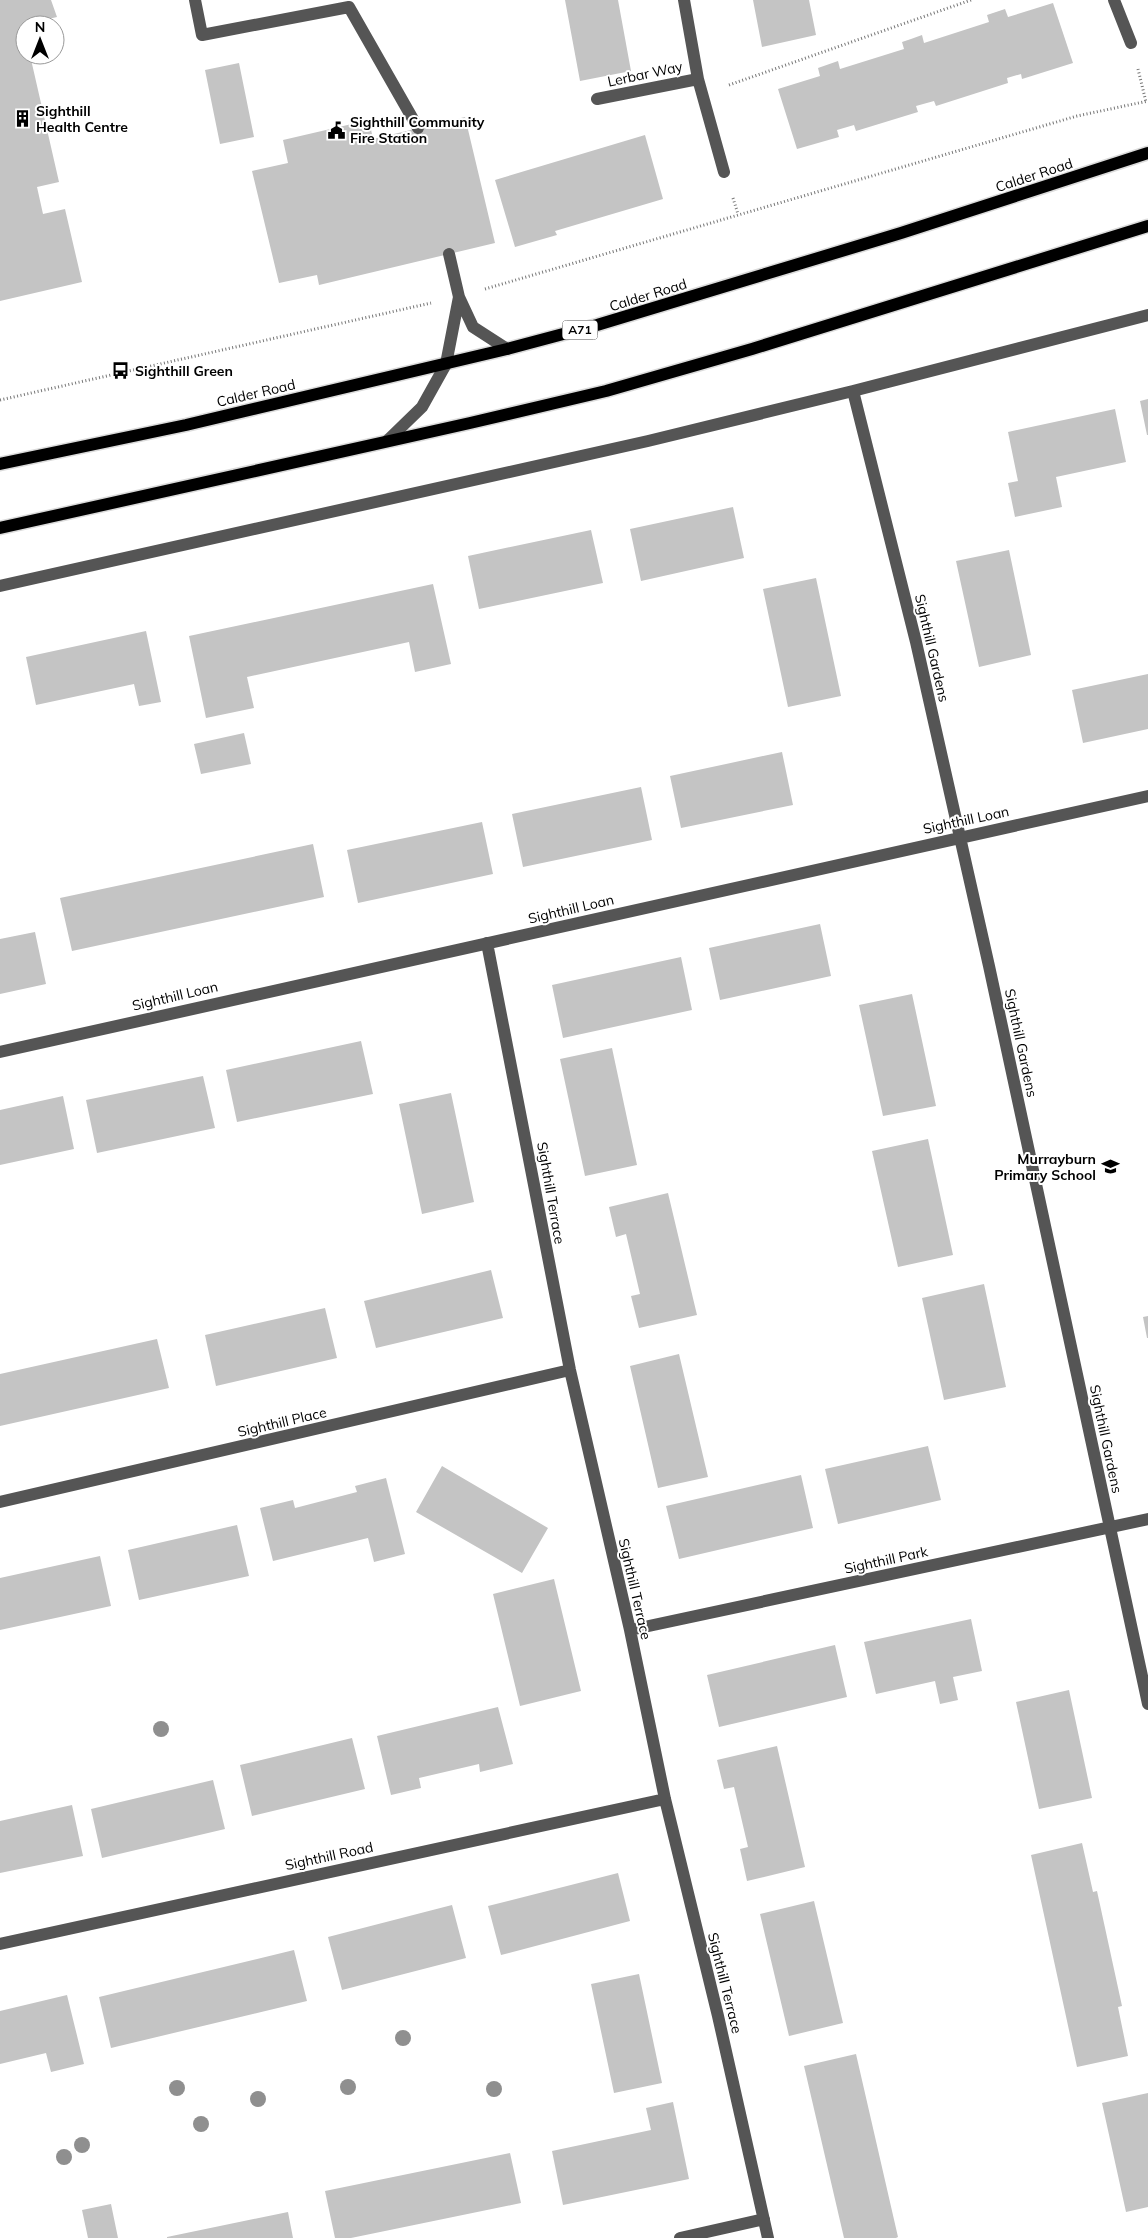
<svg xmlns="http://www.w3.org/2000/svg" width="1148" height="2238" viewBox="0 0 1148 2238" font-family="Mulish,sans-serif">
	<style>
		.building { fill: #c4c4c4 }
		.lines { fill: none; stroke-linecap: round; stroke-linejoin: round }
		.major-casing { stroke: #dbdbdb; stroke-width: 15 }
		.path { stroke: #777; stroke-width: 3; stroke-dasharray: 1 2.5; stroke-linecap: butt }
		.minor { stroke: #555; stroke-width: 12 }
		.major { stroke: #000; stroke-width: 12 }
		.tree { fill: #8f8f8f }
		.labels { text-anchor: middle; stroke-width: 4; stroke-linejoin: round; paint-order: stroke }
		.shield { fill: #fff; stroke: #4c4c4c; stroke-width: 1 }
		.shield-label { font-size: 12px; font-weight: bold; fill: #000 }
		.street-label { font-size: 14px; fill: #000; stroke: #fff }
		.poi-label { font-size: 14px; font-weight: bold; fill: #000; stroke: #fff; text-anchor: start }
	</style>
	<rect width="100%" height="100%" fill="#fff"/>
	<path class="building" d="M0 0H51L57 17 23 25 25 55H30L59 182 37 187 43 214 65 209 82 282 0 301Z
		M565 0H618L631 71 580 81Z
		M753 0H809L816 35 762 47Z
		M1053 3 1073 63 1022 79 1021 74 1007 78 1008 83 936 106 934 101 916 106 918 112 856 131 854 125 837 130 839 137 797 149 778 89 820 76 818 68 838 61 840 69 904 49 902 42 911 39 922 35 924 43 989 22 987 15 1005 9 1008 17Z
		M239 63 254 137 220 144 205 70Z
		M465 117 495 243 319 285 317 275 279 283 252 171 288 163 283 140 369 120 373 139Z
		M645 135 663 199 555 231 557 235 515 247 495 180Z
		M1148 399V435H1147L1140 401Z
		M1115 409 1126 462 1056 477 1062 507 1015 517 1008 483 1018 481 1008 432Z
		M733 507 744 558 641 581 630 529Z
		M591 530 603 583 479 609 468 556Z
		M1009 550 1031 655 979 667 956 561Z
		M816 578 841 696 788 707 763 589Z
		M433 584 451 664 415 672 409 642 247 677 254 708 206 718 189 636Z
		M146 631 161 702 139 706 134 684 36 705 26 657Z
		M1148 674V729L1083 743 1072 690Z
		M244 733 251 764 201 774 194 744Z
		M782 752 793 805 681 828 670 776Z
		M641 787 652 840 523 867 512 814Z
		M482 822 493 874 358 903 347 850Z
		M313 844 324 897 72 951 60 898Z
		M820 924 831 976 720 1000 709 948Z
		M35 932 46 984 0 994V939Z
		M681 957 692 1010 563 1038 552 985Z
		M912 994 936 1106 883 1116 859 1005Z
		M361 1041 373 1094 237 1122 226 1070Z
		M612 1048 637 1165 585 1176 560 1059Z
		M203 1076 215 1128 97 1153 86 1100Z
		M451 1093 474 1202 422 1214 399 1104Z
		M63 1096 74 1149 0 1165V1110Z
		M928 1139 953 1255 898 1267 872 1151Z
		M668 1193 697 1315 639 1328 631 1296 640 1294 626 1234 616 1237 609 1207Z
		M491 1270 503 1318 376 1348 364 1301Z
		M984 1284 1006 1387 944 1400 922 1298Z
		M325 1308 337 1358 216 1386 205 1335Z
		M1148 1316V1338H1147L1143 1317Z
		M157 1339 169 1388 0 1426V1374Z
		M679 1354 708 1477 658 1488 630 1366Z
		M928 1446 941 1500 838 1524 825 1469Z
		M442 1466 548 1528 522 1573 416 1512Z
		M801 1475 813 1528 679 1559 666 1506Z
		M386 1478 405 1554 374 1562 368 1538 273 1561 260 1508 293 1500 295 1508 299 1507 357 1492 355 1486Z
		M237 1525 249 1576 139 1600 128 1550Z
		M100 1556 111 1606 0 1630V1578Z
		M554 1579 581 1691 520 1706 493 1594Z
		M971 1619 982 1671 953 1677 958 1700 940 1704 935 1681 876 1694 864 1642Z
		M835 1645 847 1697 719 1727 707 1675Z
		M1069 1690 1092 1798 1039 1809 1016 1702Z
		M498 1707 513 1764 480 1772 479 1764 419 1778 421 1788 391 1795 377 1736Z
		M352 1738 365 1789 252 1816 240 1765Z
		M777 1746 805 1867 747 1881 740 1849 748 1847 734 1787 724 1789 717 1760Z
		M213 1780 225 1829 102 1858 91 1809Z
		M72 1805 83 1856 0 1873V1821Z
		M1082 1843 1093 1892 1097 1891 1122 2006 1118 2007 1128 2056 1077 2067 1031 1855Z
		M618 1873 630 1921 501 1955 488 1906Z
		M814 1901 843 2023 789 2036 760 1914Z
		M452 1905 466 1958 342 1990 328 1937Z
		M294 1950 307 2001 111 2048 99 1997Z
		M639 1974 662 2083 614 2093 591 1984Z
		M67 1995 84 2064 51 2072 46 2053 0 2064V2011Z
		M856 2054 898 2237 896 2238H844L804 2066Z
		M1148 2093V2207L1126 2212 1102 2103Z
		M673 2102 689 2179 563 2205 552 2151 651 2130 646 2108Z
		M510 2153 521 2203 351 2238H335L325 2191Z
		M111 2204 118 2238H88L82 2210Z
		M288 2212 293 2238H167V2237Z"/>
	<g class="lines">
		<defs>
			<path id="major" d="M0 464 186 425 507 349 597 325 901 233 1148 153
				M0 528 470 423 606 391 752 349 1148 226"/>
		</defs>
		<use href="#major" class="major-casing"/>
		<path class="path" d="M1138 69 1146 102
			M729 85 971 0
			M733 198 738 214
			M485 289 1077 116 1148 101
			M0 400 431 303"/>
		<path class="minor" d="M195 0 202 35 349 7 418 128
			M684 0 698 79 724 172
			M1114 0 1131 43
			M597 99 698 79
			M449 254 459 297 473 327 507 349
			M853 391 916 642 989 966 1148 1704
			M387 441 422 407 446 364 459 297
			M0 586 648 441 853 391 1148 315
			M487 943 570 1370 630 1630 665 1799 718 2016 768 2238
			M0 1052 1148 796
			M0 1502 570 1370
			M630 1630 1148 1519
			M0 1944 665 1799
			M680 2238 764 2219"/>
		<use href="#major" class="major"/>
	</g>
	<g class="tree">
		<circle cx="161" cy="1729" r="8"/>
		<circle cx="403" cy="2038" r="8"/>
		<circle cx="348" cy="2087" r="8"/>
		<circle cx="177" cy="2088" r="8"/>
		<circle cx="494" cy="2089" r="8"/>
		<circle cx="258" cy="2099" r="8"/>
		<circle cx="201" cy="2124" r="8"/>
		<circle cx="82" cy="2145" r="8"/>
		<circle cx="64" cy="2157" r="8"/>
	</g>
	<defs>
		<symbol id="building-bare" viewBox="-9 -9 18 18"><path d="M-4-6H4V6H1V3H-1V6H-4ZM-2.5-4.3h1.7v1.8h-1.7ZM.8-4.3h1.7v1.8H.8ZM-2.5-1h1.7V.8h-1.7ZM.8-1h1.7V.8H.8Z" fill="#000" stroke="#fff" stroke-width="2.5" paint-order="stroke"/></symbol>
		<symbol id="civic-bare" viewBox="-9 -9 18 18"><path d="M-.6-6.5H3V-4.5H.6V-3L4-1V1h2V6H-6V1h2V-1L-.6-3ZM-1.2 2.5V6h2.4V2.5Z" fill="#000" stroke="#fff" stroke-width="2.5" paint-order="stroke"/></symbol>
		<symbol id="bus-bare" viewBox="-9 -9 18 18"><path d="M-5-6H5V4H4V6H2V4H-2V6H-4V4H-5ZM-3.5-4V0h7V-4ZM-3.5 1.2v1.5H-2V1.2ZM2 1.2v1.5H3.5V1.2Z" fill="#000" stroke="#fff" stroke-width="2.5" paint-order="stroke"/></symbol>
		<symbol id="school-bare" viewBox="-9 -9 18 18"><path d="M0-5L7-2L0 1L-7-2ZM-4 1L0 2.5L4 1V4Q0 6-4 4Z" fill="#000" stroke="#fff" stroke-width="2.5" paint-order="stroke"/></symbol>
	</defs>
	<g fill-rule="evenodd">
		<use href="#building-bare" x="10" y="106" width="25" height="25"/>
		<use href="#civic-bare" x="324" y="118" width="25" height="25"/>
		<use href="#bus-bare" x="108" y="358" width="25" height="25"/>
		<use href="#school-bare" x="1098" y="1154" width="25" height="25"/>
	</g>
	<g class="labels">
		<rect class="shield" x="562.5" y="320.5" width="35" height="19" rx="4"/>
		<g class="shield-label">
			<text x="580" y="334">A71</text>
		</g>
		<g class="street-label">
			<text transform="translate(645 74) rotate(-12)" y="5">Lerbar Way</text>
			<text transform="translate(1034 175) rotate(-18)" y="5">Calder Road</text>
			<text transform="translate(648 295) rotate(-17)" y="5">Calder Road</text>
			<text transform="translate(256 393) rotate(-13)" y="5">Calder Road</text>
			<text transform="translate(932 648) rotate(77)" y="5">Sighthill Gardens</text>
			<text transform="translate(966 820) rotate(-12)" y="5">Sighthill Loan</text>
			<text transform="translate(571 909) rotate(-13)" y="5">Sighthill Loan</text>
			<text transform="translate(175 996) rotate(-13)" y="5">Sighthill Loan</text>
			<text transform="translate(1021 1043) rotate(78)" y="5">Sighthill Gardens</text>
			<text transform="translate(551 1193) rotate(80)" y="5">Sighthill Terrace</text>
			<text transform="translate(282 1422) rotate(-13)" y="5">Sighthill Place</text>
			<text transform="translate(1106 1439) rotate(78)" y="5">Sighthill Gardens</text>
			<text transform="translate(886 1560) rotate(-12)" y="5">Sighthill Park</text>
			<text transform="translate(635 1589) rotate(77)" y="5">Sighthill Terrace</text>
			<text transform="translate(329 1856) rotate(-12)" y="5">Sighthill Road</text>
			<text transform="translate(725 1983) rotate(76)" y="5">Sighthill Terrace</text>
		</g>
		<g class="poi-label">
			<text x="36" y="116">Sighthill<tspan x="36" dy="16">Health Centre</tspan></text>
			<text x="350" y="127">Sighthill Community<tspan x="350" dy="16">Fire Station</tspan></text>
			<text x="135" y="376">Sighthill Green</text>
			<text x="1096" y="1164" text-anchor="end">Murrayburn<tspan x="1096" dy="16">Primary School</tspan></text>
		</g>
	</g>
	<g transform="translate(40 40)"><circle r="24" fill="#ffffff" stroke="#999999"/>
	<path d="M0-4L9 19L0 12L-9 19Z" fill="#000000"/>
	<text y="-8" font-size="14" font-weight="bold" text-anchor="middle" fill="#000000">N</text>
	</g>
</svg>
